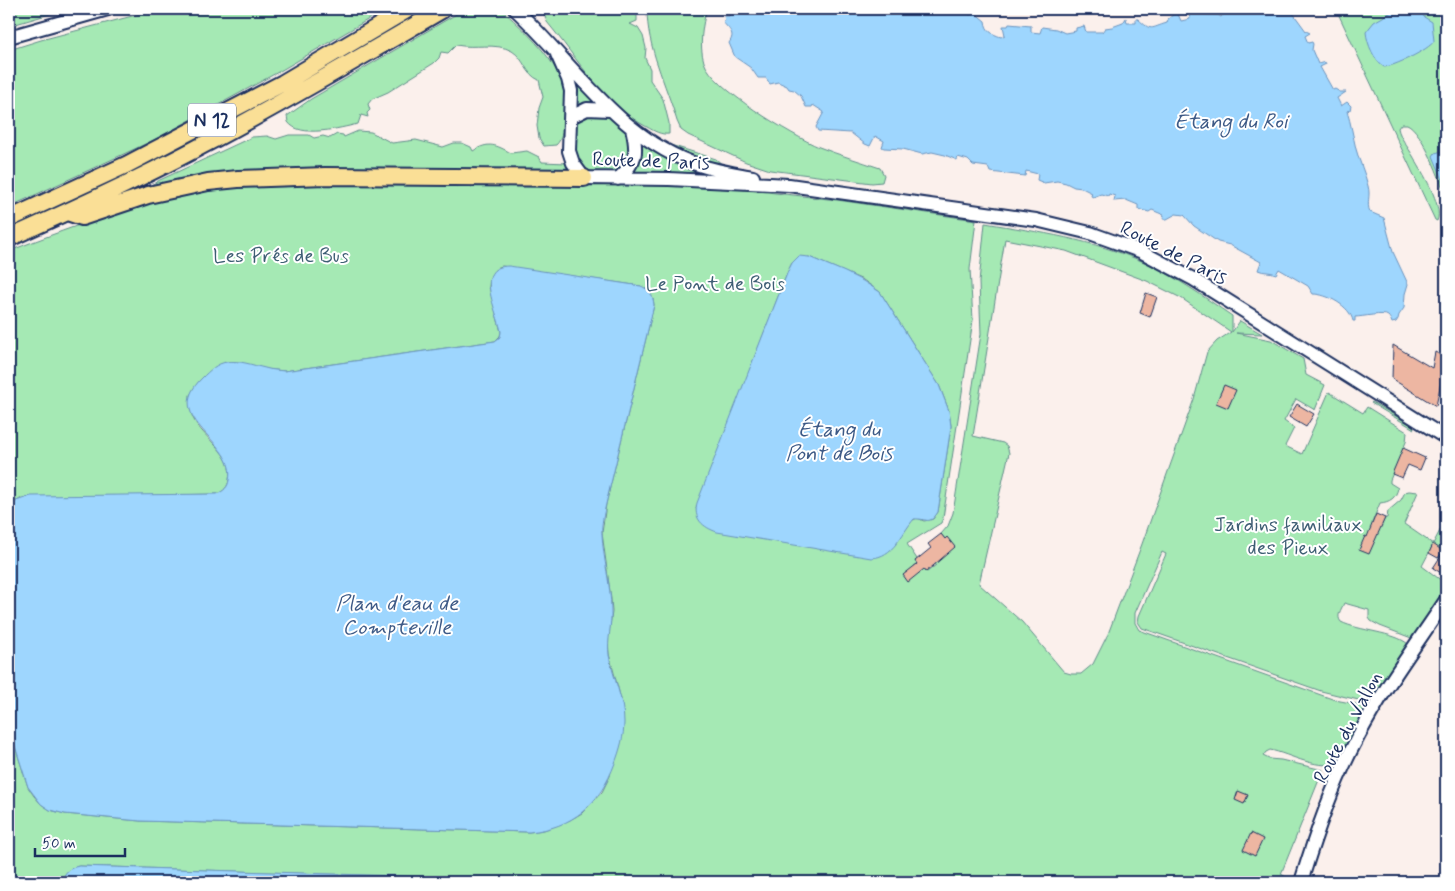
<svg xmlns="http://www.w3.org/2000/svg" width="1455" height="891" viewBox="0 0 1455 891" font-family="Mynerve,sans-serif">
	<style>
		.green { fill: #a5e9b4; stroke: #608c89; fill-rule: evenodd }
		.water { fill: #9ed6fe; stroke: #6a93be }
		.building { fill: #edb6a2; stroke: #1b2f5e }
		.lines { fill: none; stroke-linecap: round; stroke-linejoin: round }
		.tertiary-casing { stroke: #1b2f5e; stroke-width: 16 }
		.trunk-casing { stroke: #1b2f5e; stroke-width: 20 }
		.tertiary { stroke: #fff; stroke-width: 12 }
		.trunk { stroke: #fadf96; stroke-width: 16 }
		.labels { text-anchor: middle; stroke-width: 4; stroke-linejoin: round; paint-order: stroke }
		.shield { fill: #fff; stroke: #5f6d8e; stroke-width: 1 }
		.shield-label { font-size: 19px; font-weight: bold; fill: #1b2f5e }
		.street-label { font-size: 20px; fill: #1b2f5e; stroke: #fff }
		.park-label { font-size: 20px; fill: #3e5e74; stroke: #fff }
		.water-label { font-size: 21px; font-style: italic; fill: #3c5986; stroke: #fff }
	</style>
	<rect width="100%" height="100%" fill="#fbf0ec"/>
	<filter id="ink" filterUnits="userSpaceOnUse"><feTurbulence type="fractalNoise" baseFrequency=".02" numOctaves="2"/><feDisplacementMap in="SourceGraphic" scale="10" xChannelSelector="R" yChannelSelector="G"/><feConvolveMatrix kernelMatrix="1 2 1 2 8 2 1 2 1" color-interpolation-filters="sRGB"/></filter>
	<g filter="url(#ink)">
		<path class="green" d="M9 9H67L9 26Z
			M159 9H386L280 71 154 140 9 207V50L41 40Z
			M465 9H501C522 28 552 55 562 82 565 93 564 105 564 116 564 125 563 139 556 145L544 146 539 138 537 126 539 108 543 97 539 80C525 74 525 59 512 51 496 42 474 49 456 45L448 53 441 52 439 58 434 63 388 92 372 99 368 104 370 110 367 113 368 117 361 115 358 124C340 128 300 139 288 122L287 116 311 99Z
			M548 9H633L637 16V21L630 24 638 28 643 36 646 48 645 58 650 69V80L663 99 669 123V134C661 135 654 131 647 127 603 104 578 59 547 22L544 14Z
			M647 9H707C702 24 699 46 704 62 712 88 793 136 819 147 839 155 860 161 880 168L884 175 882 182 872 183 770 170 746 162 688 135 681 130 677 121C666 84 647 48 647 9Z
			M1336 9H1446V199C1442 182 1422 130 1407 124H1401L1398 128C1400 138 1408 147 1413 156 1421 170 1444 206 1437 221L1435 220Z
			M572 73 599 104 576 108Z
			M587 114 606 115 612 118 622 126 630 140 631 152 622 169 613 174H592L582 168 574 151 575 124 578 119Z
			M358 131 371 132 392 143 416 140 443 147 454 143H462L471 147 473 151C489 141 496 145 511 153L527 151 539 157 542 162 567 163 571 170 150 187 151 185 160 180 252 137 267 136 276 139 289 135H309L314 138 323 136 330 138 337 134 343 135 344 137Z
			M640 140 717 178 631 174C640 163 643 153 640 140Z
			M664 143 716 159 724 166 679 151Z
			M315 183 540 187 670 184 749 190 837 200 976 220 970 269 973 320 943 518 941 523 907 544 917 559 915 561 917 564 914 566 919 573 924 569 927 572 936 565 934 562 947 538 945 539 941 534 948 526 953 513 981 334 979 282 985 223C1039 232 1093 240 1144 262 1175 276 1204 297 1232 316V332L1240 321 1262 334 1236 333 1271 340 1303 359 1306 375 1325 385 1315 410 1296 399 1284 421 1294 428 1285 446 1302 454 1329 392 1363 413 1367 407 1407 432 1406 442 1390 480V483L1398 488C1396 498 1390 502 1380 503L1372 523 1381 527 1385 518H1387L1388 511 1401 500 1405 492 1409 491 1418 492 1404 524 1433 544 1446 519V556L1433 545 1422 566 1446 584V587L1414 639 1380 626 1371 621 1369 618V610L1344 603C1341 610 1336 616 1341 622 1359 631 1394 632 1408 644L1407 647 1390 671 1371 703 1321 691 1142 628 1138 622 1139 616 1166 554 1162 552 1135 613V623L1139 630 1335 700 1356 704 1363 708V712L1340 760C1324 774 1288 753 1270 750L1266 752 1263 756 1269 759 1281 760 1323 770 1281 874 1291 880V882H570L79 866C71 867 63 874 62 882H9V727L28 787 34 796 41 804 50 810 65 814 140 821 529 832 544 830 570 820 582 813 602 792 610 776 622 703 609 654 608 640 612 612 611 599 602 533 606 504 654 305 653 299 641 286 502 266C492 268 490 278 489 287L501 332 500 336 495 341 284 371 266 369 236 362H225L200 380 190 395C191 402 190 412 193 418 203 439 235 454 229 480 228 487 224 491 217 494L22 498C9 504 10 519 9 531V251C80 224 151 197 228 187 256 183 286 185 315 183ZM1005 239 1066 251 1147 281 1181 298 1231 332 1217 341 1207 352 1194 399 1142 544 1108 634 1093 664 1081 674H1071L1064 672 1022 622 979 584 1009 453 1007 446 1003 443 973 436ZM809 257 863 280 880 292 939 385 949 411 951 426 938 512 933 519 924 521 917 518 913 520 696 509 788 271 792 263Z
			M1372 402 1413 426 1414 429 1371 403Z"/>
		<path class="water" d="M732 9H962L970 15 974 12 985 21C986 31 992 34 1001 37L1005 35 1003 26H1008L1009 24 1031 26V32L1040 33 1042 27 1056 29 1065 33 1076 31V28L1084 26 1086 32H1102L1105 28 1112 27 1123 23 1126 18 1127 23H1136V19H1138C1152 32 1150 28 1167 23L1168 19 1174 14H1178L1181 21 1190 19 1189 14 1218 15 1221 17 1229 9H1290L1306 31 1310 33 1305 36 1308 43 1312 42 1313 44 1312 50 1318 64 1325 62 1326 64 1320 67 1333 90 1335 89 1340 92H1346L1337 98 1341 106 1347 102 1351 106 1350 110 1347 111C1351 124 1353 136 1356 149 1359 161 1365 173 1368 186 1371 196 1366 203 1370 212L1384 218 1393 252 1408 284 1405 294 1404 308 1399 315 1398 319 1396 322 1392 323C1391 320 1390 318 1388 316 1384 312 1362 317 1355 317V321H1353C1350 306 1327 294 1313 294L1308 286 1279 269 1276 274C1270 271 1264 273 1258 270L1261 262 1230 245 1218 242 1194 226 1184 215 1176 214 1167 219H1163L1164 215 1152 210 1149 212 1138 209V205L1126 200 1114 201 1115 196 1109 194 1108 196 1101 194 1093 197 1091 196 1092 193 1082 188 1074 187 1066 183 1057 181 1044 183 1037 180 1038 174 1026 171 1025 176 990 172 988 167 973 165 968 160 958 157 957 160 945 155 932 152 922 154 903 149 884 148 882 147 884 141 875 136 870 146 865 144 851 133 818 131 816 127 824 112 813 105 812 107H806L801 96 794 90 789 89 787 86 778 82 770 84 766 78H758L751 68 735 57 729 43C736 33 729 30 723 22L725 21 724 16H729Z
			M1397 9H1422L1424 17 1432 22 1434 41C1430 49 1393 67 1384 67 1374 61 1367 43 1366 32L1374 22Z
			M1446 150V187L1433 156 1435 153Z
			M799 256 809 257 845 272 863 281 880 292 939 385 949 411 951 426 938 512C929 526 927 518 914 519 901 534 894 557 871 558L717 532C703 527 693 519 697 503L788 271 792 263Z
			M509 266 641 286C650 290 653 295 654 305L606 504C604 514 601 524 602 534 603 559 611 584 611 610 612 625 607 640 609 655 613 678 624 699 624 722 624 736 620 750 615 763 600 804 573 828 529 832L140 821 65 814 50 810 41 804 28 787 9 727V531L11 511 16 501 31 496 217 494C224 491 228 487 229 480 238 441 159 420 202 378 209 371 217 363 227 362 240 360 252 365 265 368 271 370 278 370 284 371L495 341 500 337 501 332C498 312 472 266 509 266Z
			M79 866 556 881 570 882H62C64 872 69 868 79 866Z"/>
		<path class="building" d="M1146 293 1157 297 1150 317 1140 313Z
			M1393 345 1432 368 1435 352 1446 358 1436 406 1392 379Z
			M1224 385 1236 390 1228 408 1216 403Z
			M1297 404 1314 414 1306 427 1289 417Z
			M1403 448 1425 458 1420 470 1408 465 1402 478 1392 474Z
			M1376 514 1385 518 1369 554 1359 550 1365 536 1367 537Z
			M941 534 945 539 947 537 955 547 926 572 924 569 908 582 903 575 917 564 915 561 931 548 928 544Z
			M1433 544 1443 551 1438 558 1429 553Z
			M1446 548V576L1433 568Z
			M1238 791 1248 795 1244 804 1235 800Z
			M1251 833 1263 839 1255 856 1243 850Z"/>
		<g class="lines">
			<defs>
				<path id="tertiary" d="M515 9C572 62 614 132 690 162 710 170 732 173 753 177
					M9 37 108 9
					M557 54 568 79 571 91 569 151 573 163 584 178 669 179 789 185 1036 220 1090 233 1140 251 1193 279 1446 438
					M571 117 587 109 610 110
					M618 179C637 161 638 153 632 128
					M1301 882C1316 833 1333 783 1358 737 1383 689 1416 645 1446 600"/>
				<path id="trunk" d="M67 212 82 217 148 195 208 182 238 179 325 176 584 178
					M9 219 126 165 283 83 408 9
					M9 238C74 209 140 179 203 145 285 102 364 55 443 9"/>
			</defs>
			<use href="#tertiary" class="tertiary-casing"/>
			<use href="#trunk" class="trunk-casing"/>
			<use href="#tertiary" class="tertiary"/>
			<use href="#trunk" class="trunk"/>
		</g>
	</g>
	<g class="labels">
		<rect class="shield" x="188" y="103.5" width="48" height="33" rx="4"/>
		<g class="shield-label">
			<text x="212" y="127">N 12</text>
		</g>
		<g class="street-label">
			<text transform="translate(651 160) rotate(2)" y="7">Route de Paris</text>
			<text transform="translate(1174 252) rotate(27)" y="7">Route de Paris</text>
			<text transform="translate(1347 727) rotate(-62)" y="7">Route du Vallon</text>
		</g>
		<g class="park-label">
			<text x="281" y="262">Les Prés de Bus</text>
			<text x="715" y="290">Le Pont de Bois</text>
			<text x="1288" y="531">Jardins familiaux<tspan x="1288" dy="23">des Pieux</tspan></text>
		</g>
		<g class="water-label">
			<text x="1231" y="128">Étang du Roi</text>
			<text x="839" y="436">Étang du<tspan x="839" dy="24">Pont de Bois</tspan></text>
			<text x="397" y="610">Plan d'eau de<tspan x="397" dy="24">Compteville</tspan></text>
		</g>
	</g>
	<rect width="1455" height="891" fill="none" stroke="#fff" stroke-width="30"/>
	<rect x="15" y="15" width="1425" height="861" fill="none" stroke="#1b2f5e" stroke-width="2" filter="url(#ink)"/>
	<path d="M35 848v8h90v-8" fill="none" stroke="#1b2f5e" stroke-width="2.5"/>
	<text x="42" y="848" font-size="15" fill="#1b2f5e" stroke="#ffffff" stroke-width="4" paint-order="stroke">50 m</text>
</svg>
